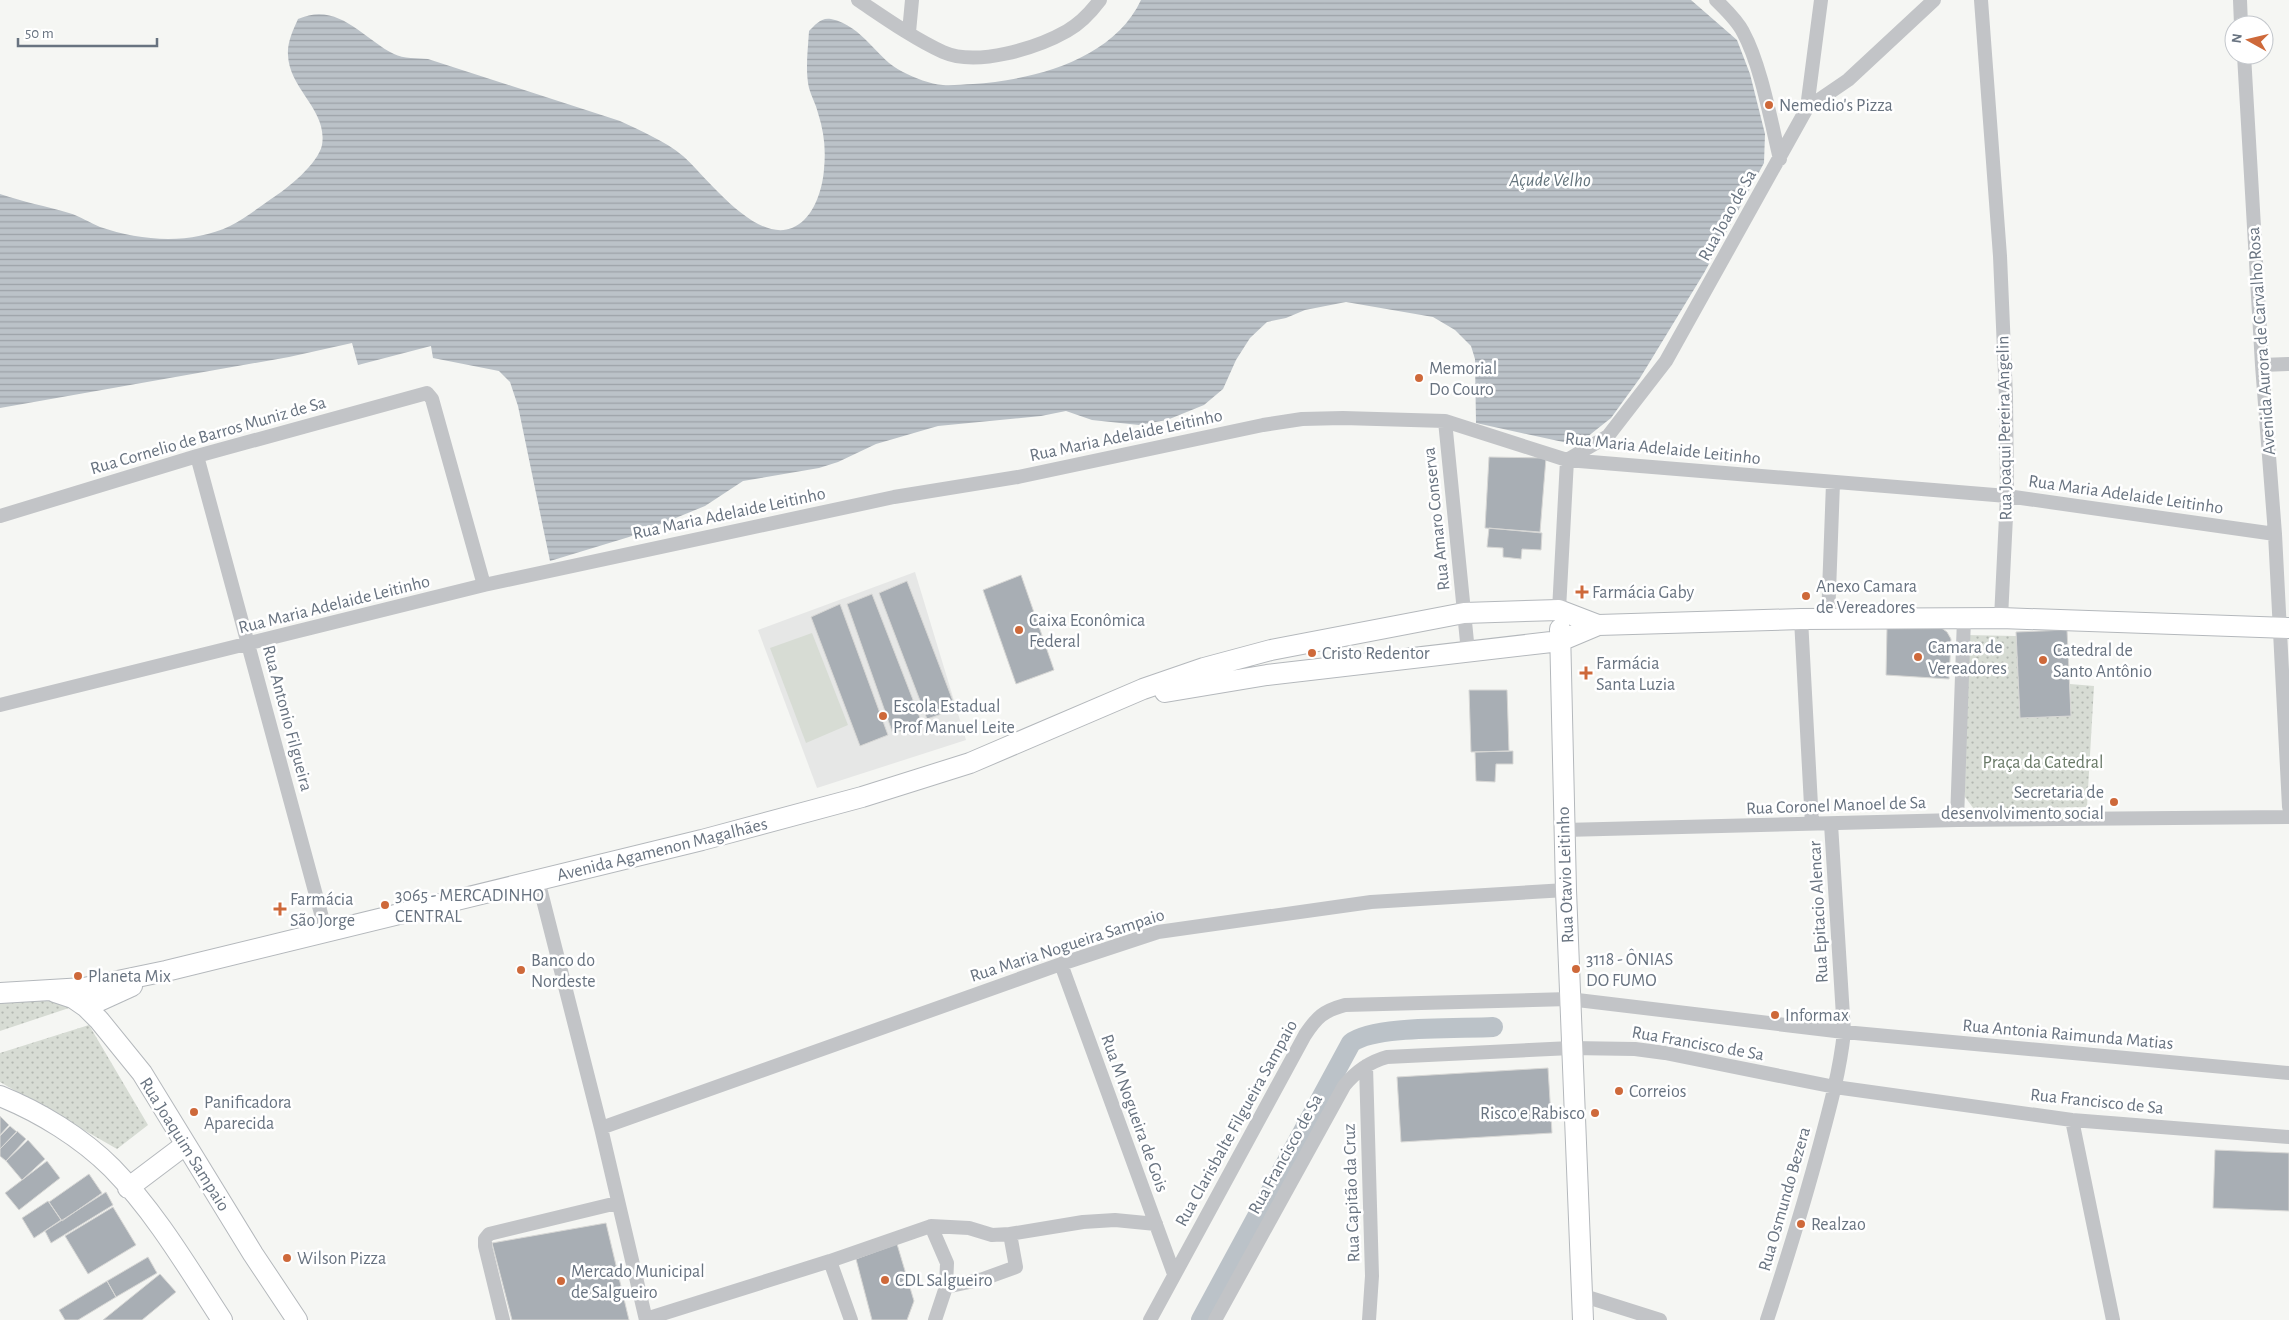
<svg xmlns="http://www.w3.org/2000/svg" width="2289" height="1320" viewBox="0 0 2289 1320" font-family="'Alegreya Sans',sans-serif">
	<style>
		.built { fill: #e6e7e6 }
		.park { fill: url(#park-dots) }
		.pitch { fill: #d7dcd4 }
		.water { fill: url(#water-rules) }
		.lines { fill: none; stroke-linecap: round; stroke-linejoin: round }
		.canal { stroke: #bbc2c8; stroke-width: 20 }
		.building { fill: #a8aeb4; stroke: #d7d7d5 }
		.secondary-casing { stroke: #b4b8bc; stroke-width: 22 }
		.street { stroke: #c2c4c7; stroke-width: 14 }
		.secondary { stroke: #fff; stroke-width: 20 }
		.poi-dot { fill: #ce693a; stroke: #fff; stroke-width: 2 }
		.labels { text-anchor: middle; stroke-width: 5; stroke-linejoin: round; paint-order: stroke }
		.poi-label { font-size: 18px; fill: #687380; stroke: #fff; text-anchor: start }
		.street-label { font-size: 18px; fill: #687380; stroke: #fff }
		.park-label { font-size: 18px; fill: #687866; stroke: #fff }
		.water-label { font-size: 19px; font-style: italic; fill: #64747d; stroke: #fff }
	</style>
	<defs>
		<pattern id="park-dots" width="8" height="8" patternUnits="userSpaceOnUse" patternTransform="scale(1.25)"><rect width="8" height="8" fill="#d7dcd4"/><path d="M2 2h.1M6 6h.1" fill="none" stroke="#b2b7b1" stroke-width="1.8" stroke-linecap="round"/></pattern>
		<pattern id="water-rules" width="6" height="5" patternUnits="userSpaceOnUse" patternTransform="scale(1.25)"><rect width="6" height="5" fill="#bbc2c8"/><path d="M0 2.5h6" fill="none" stroke="#9ca2a8"/></pattern>
	</defs>
	<rect width="100%" height="100%" fill="#f5f6f3"/>
	<path class="built" d="M915 572 966 740 817 788 758 630Z"/>
	<path class="park" d="M1966 635 2016 636 2020 718 2071 716 2070 684 2094 686 2087 807 1974 809 1965 797Z
		M57 996 75 1006 0 1031V999Z
		M89 1025 148 1125 117 1149 0 1082V1053Z"/>
	<path class="pitch" d="M812 633 848 725 806 743 770 648Z"/>
	<path class="water" d="M1141 0H1691L1737 40 1750 74 1765 134 1764 163 1704 273 1640 378 1611 418 1577 445 1476 423 1475 359 1471 346 1455 330 1433 317 1346 302 1305 310 1286 318 1267 322 1250 338 1236 360 1223 389 1204 405 1167 420 1139 425 1092 420 1066 411 1041 416 938 426 876 444 838 462 819 468 743 481 705 506 629 537 550 561 518 406 510 382 499 371 433 358 431 346 358 365 352 343 289 357 0 408V194C23 202 46 206 69 213 80 216 90 223 100 227 141 241 190 245 230 226 244 219 258 208 271 199 287 189 318 164 322 145 328 110 289 89 288 55 287 43 293 30 298 19 338 1 362 38 394 54 403 59 418 58 428 59L620 121C641 131 665 141 683 156 709 179 765 258 804 220 816 209 823 186 824 169 826 149 824 132 818 113 816 104 811 96 809 88 805 70 808 49 809 31 815 25 821 17 831 19 864 26 876 59 903 72 915 78 930 84 943 85 952 86 963 84 973 84 1033 80 1113 60 1141 0Z"/>
	<g class="lines">
		<path class="canal" d="M1201 1320 1351 1043C1374 1025 1461 1029 1493 1027"/>
	</g>
	<path class="building" d="M1489 457 1546 458 1540 532 1485 528Z
		M1489 528 1542 533 1541 550 1522 549 1521 559 1503 557V548L1487 547Z
		M1021 575 1054 670 1016 684 983 590Z
		M907 581 956 709 927 719 879 593Z
		M872 594 922 723 893 734 847 604Z
		M840 604 888 735 860 746 811 617Z
		M1887 627H1940L1947 632 1951 639 1949 679 1886 675Z
		M2067 630 2071 716 2020 718 2016 632Z
		M1469 690H1507L1509 751 1471 752Z
		M1513 751V764H1496L1495 782 1476 781 1475 752Z
		M1548 1068 1552 1133 1401 1142 1397 1077Z
		M0 1116 9 1125 0 1135Z
		M10 1126 17 1132 0 1149V1136Z
		M17 1131 26 1139 6 1161 0 1156V1149Z
		M28 1140 45 1159 22 1180 6 1161Z
		M2215 1150 2289 1153V1211L2213 1208Z
		M47 1161 60 1178 19 1210 5 1193Z
		M89 1174 102 1193 62 1221 49 1202Z
		M106 1192 113 1205 51 1243 45 1231Z
		M48 1201 61 1220 34 1238 22 1218Z
		M113 1207 136 1245 88 1274 65 1236Z
		M606 1223 629 1320H512L492 1243Z
		M897 1244 914 1301 907 1320H872L856 1259Z
		M148 1257 157 1273 116 1297 107 1281Z
		M160 1274 176 1292 142 1320H103Z
		M107 1281 116 1297 78 1320H65L59 1310Z"/>
	<g class="lines">
		<defs>
			<path id="secondary" d="M1560 629 1566 890 1583 1320
				M1165 692 1267 675 1560 641 1598 625 1801 619 2001 618 2289 628
				M55 992 73 998 86 1007 99 1020 142 1073 253 1254 297 1320
				M0 993 84 988 166 971 702 840 862 797 970 763 1143 689 1204 668 1271 650 1464 613 1559 610 1598 625
				M86 1007 132 986
				M0 1096C40 1112 82 1138 112 1168 156 1213 188 1268 222 1320
				M128 1188 185 1145"/>
		</defs>
		<use href="#secondary" class="secondary-casing"/>
		<path class="street" d="M858 0C885 18 913 38 943 52 977 67 1037 48 1067 31 1081 23 1091 12 1100 0
			M1716 0C1726 10 1737 20 1743 32 1761 65 1771 122 1780 159
			M1981 0 2000 256 2006 397 2007 496 2001 618
			M2240 0 2241 25
			M909 32 912 0
			M2244 55 2262 365 2275 534 2289 807
			M1807 108 1821 0
			M2262 365 2289 364
			M1445 421 1468 652
			M197 456 326 932
			M0 516 197 456 427 393 432 399 484 585
			M1559 610 1567 460 1608 436 1666 361 1807 108 1848 80 1934 0
			M1801 619 1812 824
			M1828 619 1833 483
			M0 705 484 585 894 497 1018 477 1263 425 1302 419 1343 418 1445 421 1567 460 2007 496 2275 534
			M1957 820 1964 618
			M1564 830 1957 820 2289 817
			M538 880 601 1128 1061 964 1158 932 1371 902 1566 890
			M1061 964 1174 1274
			M1366 1066 1372 1276 1369 1320
			M2072 1120 2113 1320
			M601 1128 646 1320
			M931 1226 947 1263 946 1287 935 1320
			M830 1261 851 1320
			M946 1287 983 1279 1016 1267 1010 1234
			M1581 1295 1660 1320
			M646 1319 830 1261 931 1226 969 1228 992 1235 1010 1234 1083 1222 1115 1220 1156 1224
			M503 1320 485 1246V1239L489 1234 617 1203
			M1150 1320 1305 1035C1317 1017 1323 1011 1345 1005L1569 999 1844 1032 2289 1073
			M1215 1320 1344 1086C1356 1071 1369 1062 1387 1057L1571 1048 1635 1049 1665 1053 1835 1087 2072 1120 2289 1137
			M1767 1320C1786 1262 1804 1204 1820 1144 1830 1107 1840 1070 1844 1032L1831 824"/>
		<use href="#secondary" class="secondary"/>
	</g>
	<g class="poi-dot">
		<circle cx="1769" cy="105" r="5"/>
		<circle cx="1419" cy="378" r="5"/>
		<path d="M1579.5 584.5h5v5h5v5h-5v5h-5v-5h-5v-5h5z"/>
		<circle cx="1806" cy="596" r="5"/>
		<circle cx="1019" cy="630" r="5"/>
		<circle cx="1312" cy="653" r="5"/>
		<circle cx="1918" cy="657" r="5"/>
		<circle cx="2043" cy="660" r="5"/>
		<path d="M1583.5 665.5h5v5h5v5h-5v5h-5v-5h-5v-5h5z"/>
		<circle cx="883" cy="716" r="5"/>
		<circle cx="2114" cy="802" r="5"/>
		<circle cx="385" cy="905" r="5"/>
		<path d="M277.5 901.5h5v5h5v5h-5v5h-5v-5h-5v-5h5z"/>
		<circle cx="1576" cy="969" r="5"/>
		<circle cx="521" cy="970" r="5"/>
		<circle cx="78" cy="976" r="5"/>
		<circle cx="1775" cy="1015" r="5"/>
		<circle cx="1619" cy="1091" r="5"/>
		<circle cx="194" cy="1112" r="5"/>
		<circle cx="1595" cy="1113" r="5"/>
		<circle cx="1801" cy="1224" r="5"/>
		<circle cx="287" cy="1258" r="5"/>
		<circle cx="885" cy="1280" r="5"/>
		<circle cx="561" cy="1281" r="5"/>
	</g>
	<g class="labels">
		<g class="poi-label">
			<text x="1779" y="111">Nemedio's Pizza</text>
			<text x="1429" y="374">Memorial<tspan x="1429" dy="21">Do Couro</tspan></text>
			<text x="1816" y="592">Anexo Camara<tspan x="1816" dy="21">de Vereadores</tspan></text>
			<text x="1592" y="598">Farmácia Gaby</text>
			<text x="1029" y="626">Caixa Econômica<tspan x="1029" dy="21">Federal</tspan></text>
			<text x="1928" y="653">Camara de<tspan x="1928" dy="21">Vereadores</tspan></text>
			<text x="2053" y="656">Catedral de<tspan x="2053" dy="21">Santo Antônio</tspan></text>
			<text x="1322" y="659">Cristo Redentor</text>
			<text x="1596" y="669">Farmácia<tspan x="1596" dy="21">Santa Luzia</tspan></text>
			<text x="893" y="712">Escola Estadual<tspan x="893" dy="21">Prof Manuel Leite</tspan></text>
			<text x="2104" y="798" text-anchor="end">Secretaria de<tspan x="2104" dy="21">desenvolvimento social</tspan></text>
			<text x="395" y="901">3065 - MERCADINHO<tspan x="395" dy="21">CENTRAL</tspan></text>
			<text x="290" y="905">Farmácia<tspan x="290" dy="21">São Jorge</tspan></text>
			<text x="1586" y="965">3118 - ÔNIAS<tspan x="1586" dy="21">DO FUMO</tspan></text>
			<text x="531" y="966">Banco do<tspan x="531" dy="21">Nordeste</tspan></text>
			<text x="88" y="982">Planeta Mix</text>
			<text x="1785" y="1021">Informax</text>
			<text x="1629" y="1097">Correios</text>
			<text x="204" y="1108">Panificadora<tspan x="204" dy="21">Aparecida</tspan></text>
			<text x="1585" y="1119" text-anchor="end">Risco e Rabisco</text>
			<text x="1811" y="1230">Realzao</text>
			<text x="297" y="1264">Wilson Pizza</text>
			<text x="571" y="1277">Mercado Municipal<tspan x="571" dy="21">de Salgueiro</tspan></text>
			<text x="895" y="1286">CDL Salgueiro</text>
		</g>
		<g class="street-label">
			<text transform="translate(1727 215) rotate(-61)" y="6">Rua Joao de Sa</text>
			<text transform="translate(2261 341) rotate(-94)" y="6">Avenida Aurora de Carvalho Rosa</text>
			<text transform="translate(2004 428) rotate(-91)" y="6">Rua Joaqui Pereira Angelin</text>
			<text transform="translate(208 435) rotate(-16)" y="6">Rua Cornelio de Barros Muniz de Sa</text>
			<text transform="translate(1126 435) rotate(-12)" y="6">Rua Maria Adelaide Leitinho</text>
			<text transform="translate(1663 448) rotate(6)" y="6">Rua Maria Adelaide Leitinho</text>
			<text transform="translate(2126 494) rotate(8)" y="6">Rua Maria Adelaide Leitinho</text>
			<text transform="translate(729 513) rotate(-12)" y="6">Rua Maria Adelaide Leitinho</text>
			<text transform="translate(1436 519) rotate(-96)" y="6">Rua Amaro Conserva</text>
			<text transform="translate(334 604) rotate(-14)" y="6">Rua Maria Adelaide Leitinho</text>
			<text transform="translate(288 718) rotate(75)" y="6">Rua Antonio Filgueira</text>
			<text transform="translate(1836 805) rotate(-2)" y="6">Rua Coronel Manoel de Sa</text>
			<text transform="translate(662 849) rotate(-14)" y="6">Avenida Agamenon Magalhães</text>
			<text transform="translate(1565 875) rotate(-92)" y="6">Rua Otavio Leitinho</text>
			<text transform="translate(1818 912) rotate(-93)" y="6">Rua Epitacio Alencar</text>
			<text transform="translate(1067 945) rotate(-18)" y="6">Rua Maria Nogueira Sampaio</text>
			<text transform="translate(2068 1034) rotate(5)" y="6">Rua Antonia Raimunda Matias</text>
			<text transform="translate(1698 1043) rotate(10)" y="6">Rua Francisco de Sa</text>
			<text transform="translate(2097 1101) rotate(6)" y="6">Rua Francisco de Sa</text>
			<text transform="translate(1135 1113) rotate(70)" y="6">Rua M Nogueira de Gois</text>
			<text transform="translate(1236 1123) rotate(-61)" y="6">Rua Clarisbalte Filgueira Sampaio</text>
			<text transform="translate(185 1144) rotate(58)" y="6">Rua Joaquim Sampaio</text>
			<text transform="translate(1285 1154) rotate(-61)" y="6">Rua Francisco de Sa</text>
			<text transform="translate(1351 1193) rotate(-92)" y="6">Rua Capitão da Cruz</text>
			<text transform="translate(1784 1199) rotate(-74)" y="6">Rua Osmundo Bezera</text>
		</g>
		<g class="park-label">
			<text x="2043" y="768">Praça da Catedral</text>
		</g>
		<g class="water-label">
			<text x="1550" y="186">Açude Velho</text>
		</g>
	</g>
	<g transform="translate(2249 40) rotate(278)"><circle r="24" fill="#ffffff" stroke="#c3c7cc"/>
	<path d="M0-4L9 19L0 12L-9 19Z" fill="#ce693a"/>
	<text y="-8" font-size="14" font-weight="bold" text-anchor="middle" fill="#687380">N</text>
	</g>
	<path d="M18 38v8h139v-8" fill="none" stroke="#687380" stroke-width="2.5"/>
	<text x="25" y="38" font-size="15" fill="#687380" stroke="#ffffff" stroke-width="4" paint-order="stroke">50 m</text>
</svg>
